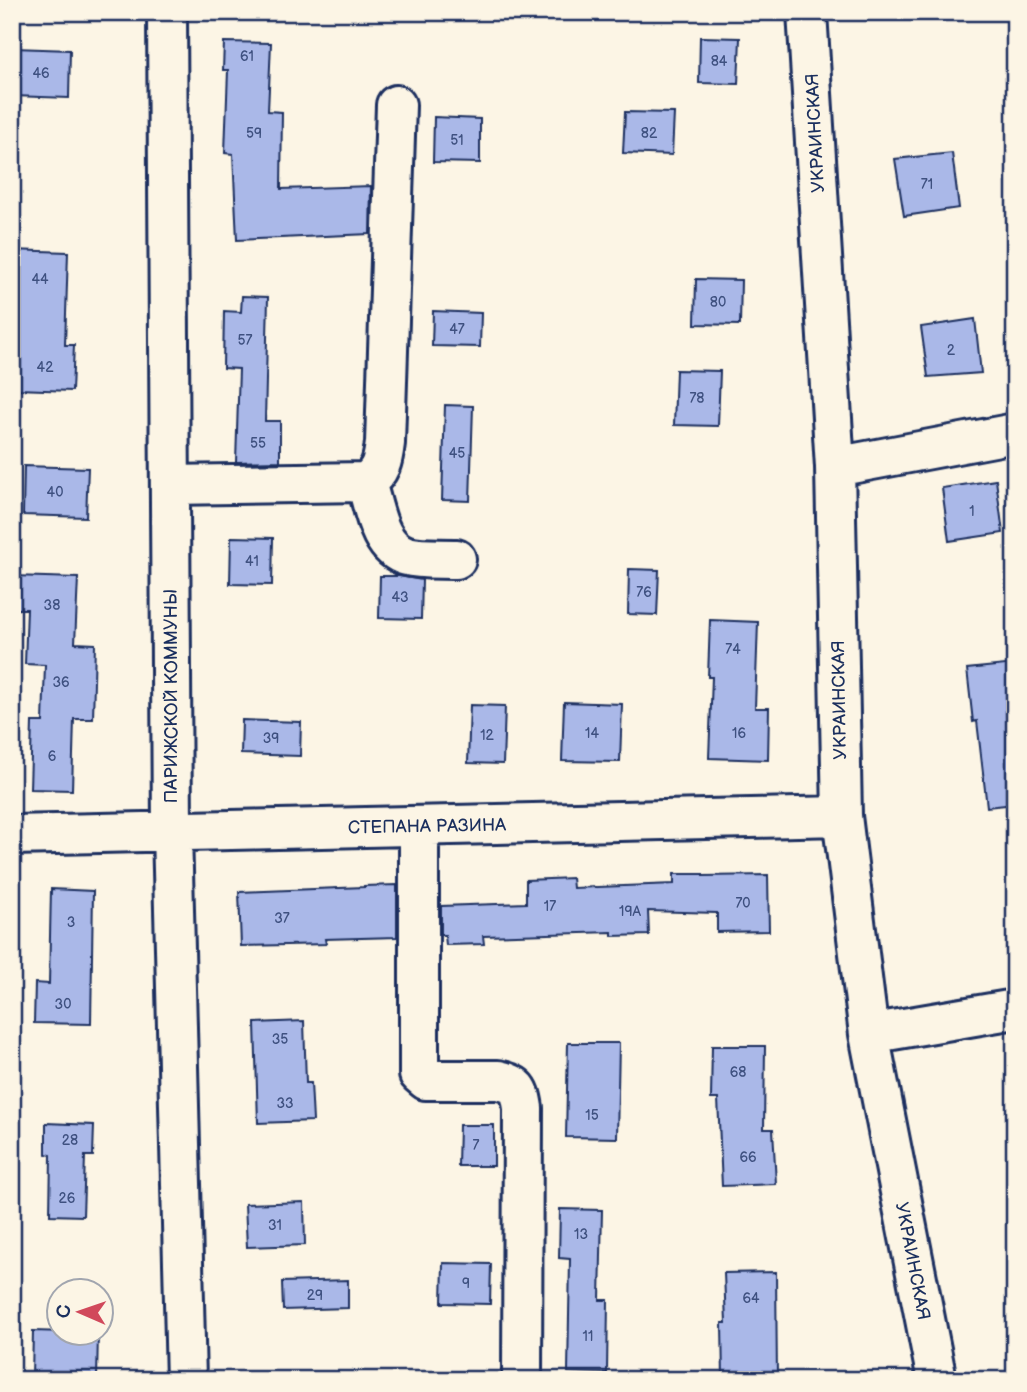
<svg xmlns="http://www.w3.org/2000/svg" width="1027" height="1392" font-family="'Balsamiq Sans',sans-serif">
  <rect width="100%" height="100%" fill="#fcf5e5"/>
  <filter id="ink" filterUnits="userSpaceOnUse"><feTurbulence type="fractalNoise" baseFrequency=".0143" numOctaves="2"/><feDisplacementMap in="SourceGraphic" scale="14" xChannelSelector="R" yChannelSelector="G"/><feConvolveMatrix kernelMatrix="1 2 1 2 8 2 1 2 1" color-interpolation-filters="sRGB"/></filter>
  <g filter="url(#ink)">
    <path fill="#aab8e8" stroke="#1b2f5e" stroke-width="2" d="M 700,37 L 740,38 L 738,84 L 699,83 Z
      M 224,42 L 271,43 L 268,111 L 282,112 L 281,189 L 371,186 L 370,234 L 237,240 L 233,154 L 225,153 L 228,70 L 223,70 Z
      M 14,48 L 70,50 L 69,98 L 13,96 Z
      M 625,112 L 674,113 L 672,155 L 623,153 Z
      M 434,117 L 480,119 L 480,163 L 433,162 Z
      M 952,153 L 959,208 L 904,216 L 895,159 Z
      M 12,250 L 68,252 L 65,345 L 74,345 L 72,391 L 17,389 L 20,298 L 12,298 Z
      M 696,279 L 741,280 L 740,325 L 695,324 Z
      M 242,296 L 268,297 L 265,421 L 280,421 L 280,461 L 236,462 L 239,369 L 223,368 L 224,311 L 241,312 Z
      M 433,311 L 481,313 L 480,347 L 432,346 Z
      M 975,319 L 981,373 L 928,377 L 921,327 Z
      M 676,370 L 720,371 L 718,426 L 674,425 Z
      M 445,405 L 473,406 L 470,501 L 442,500 Z
      M 24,466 L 88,468 L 86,517 L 23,515 Z
      M 996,480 L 1003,533 L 949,541 L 942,488 Z
      M 231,537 L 273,538 L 272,585 L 230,584 Z
      M 629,569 L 659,570 L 657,615 L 628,614 Z
      M 12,576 L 78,578 L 75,643 L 95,644 L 93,719 L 74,719 L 72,790 L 30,789 L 32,722 L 43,722 L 45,665 L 25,664 L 27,609 L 12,609 Z
      M 380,576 L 399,576 L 422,580 L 421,619 L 379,618 Z
      M 710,620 L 758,622 L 755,708 L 769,708 L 768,760 L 709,758 L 712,677 L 708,677 Z
      M 1015,664 L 1015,804 L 987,807 L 977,721 L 973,722 L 967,669 Z
      M 564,702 L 622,704 L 620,762 L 562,761 Z
      M 470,705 L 505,706 L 503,764 L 468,763 Z
      M 242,720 L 301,722 L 300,756 L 241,754 Z
      M 674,874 L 703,874 L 703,876 L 768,875 L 769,931 L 717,932 L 717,913 L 648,911 L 649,935 L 612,936 L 612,932 L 483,936 L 484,944 L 446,945 L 445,935 L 441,935 L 441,906 L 526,903 L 526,880 L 572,878 L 573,888 L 674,884 Z
      M 397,885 L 397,937 L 325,939 L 326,944 L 241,946 L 239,892 L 364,887 L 364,886 Z
      M 51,889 L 93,891 L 91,1024 L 34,1023 L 35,983 L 49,984 Z
      M 304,1021 L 306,1083 L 311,1083 L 313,1121 L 258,1123 L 255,1023 Z
      M 568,1043 L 619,1043 L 617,1138 L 566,1137 Z
      M 712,1046 L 765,1046 L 764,1129 L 773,1129 L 776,1184 L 722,1186 L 718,1099 L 711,1099 Z
      M 46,1123 L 94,1125 L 93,1156 L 85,1156 L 83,1216 L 50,1215 L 51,1155 L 46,1154 Z
      M 459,1125 L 494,1125 L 494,1166 L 458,1166 Z
      M 304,1202 L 305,1245 L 247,1247 L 245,1204 Z
      M 560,1209 L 602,1210 L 600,1300 L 608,1300 L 607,1373 L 568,1372 L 570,1259 L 559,1258 Z
      M 443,1263 L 491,1264 L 490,1304 L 442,1303 Z
      M 776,1272 L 777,1380 L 723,1380 L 722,1323 L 726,1323 L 724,1273 Z
      M 348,1280 L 348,1308 L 283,1310 L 282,1282 Z
      M 33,1331 L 98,1333 L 97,1378 L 32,1376 Z"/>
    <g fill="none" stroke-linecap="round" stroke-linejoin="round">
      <defs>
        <path id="minor" d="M 167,12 L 172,831 L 186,1380
          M 807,12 L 835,467 L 842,816 L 869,1034 L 937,1380
          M 835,467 L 1015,433
          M 366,482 C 374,507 378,548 407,556 C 422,560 441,558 456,559
          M 170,485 L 366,482 C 381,472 383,460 385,443 L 396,105
          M 419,826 L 419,1074 L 426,1080 L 498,1080 C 518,1084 520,1089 523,1108 L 522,1380
          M 12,835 L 842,816
          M 869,1034 L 1015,1009"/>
      </defs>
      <use href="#minor" stroke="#1b2f5e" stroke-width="44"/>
      <use href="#minor" stroke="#fcf5e5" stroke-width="38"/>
    </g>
  </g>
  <g text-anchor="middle" stroke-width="5" stroke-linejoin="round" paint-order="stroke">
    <g font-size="14" fill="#3f5180">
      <text x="247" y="61">61</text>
      <text x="719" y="66">84</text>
      <text x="41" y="78">46</text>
      <text x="254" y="138">59</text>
      <text x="649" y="138">82</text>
      <text x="457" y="145">51</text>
      <text x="927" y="189">71</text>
      <text x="40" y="284">44</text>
      <text x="718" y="307">80</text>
      <text x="457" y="334">47</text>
      <text x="245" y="345">57</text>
      <text x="951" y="355">2</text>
      <text x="45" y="372">42</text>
      <text x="697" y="403">78</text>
      <text x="258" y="448">55</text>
      <text x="457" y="458">45</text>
      <text x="55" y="497">40</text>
      <text x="972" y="516">1</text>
      <text x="252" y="566">41</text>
      <text x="644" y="597">76</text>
      <text x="400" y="602">43</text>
      <text x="52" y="610">38</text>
      <text x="733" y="654">74</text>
      <text x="61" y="687">36</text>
      <text x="592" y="738">14</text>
      <text x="739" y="738">16</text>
      <text x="487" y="740">12</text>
      <text x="271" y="743">39</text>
      <text x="52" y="761">6</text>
      <text x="743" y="908">70</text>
      <text x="550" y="911">17</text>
      <text x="630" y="916">19А</text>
      <text x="282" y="923">37</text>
      <text x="71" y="927">3</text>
      <text x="63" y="1009">30</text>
      <text x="280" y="1044">35</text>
      <text x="738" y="1077">68</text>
      <text x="285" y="1108">33</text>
      <text x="592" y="1120">15</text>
      <text x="70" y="1145">28</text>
      <text x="476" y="1150">7</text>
      <text x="748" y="1162">66</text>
      <text x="67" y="1203">26</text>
      <text x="275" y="1230">31</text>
      <text x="581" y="1239">13</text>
      <text x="466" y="1288">9</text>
      <text x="315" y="1300">29</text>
      <text x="751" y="1303">64</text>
      <text x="588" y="1341">11</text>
    </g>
    <g font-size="18" fill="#1b2f5e" stroke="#fcf5e5">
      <text transform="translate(815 133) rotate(-93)" y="6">УКРАИНСКАЯ</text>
      <text transform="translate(171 696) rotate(-90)" y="6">ПАРИЖСКОЙ КОММУНЫ</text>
      <text transform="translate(839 700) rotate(-91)" y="6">УКРАИНСКАЯ</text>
      <text transform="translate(427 826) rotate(-1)" y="6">СТЕПАНА РАЗИНА</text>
      <text transform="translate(913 1261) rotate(79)" y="6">УКРАИНСКАЯ</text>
    </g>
  </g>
  <rect width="1027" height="1392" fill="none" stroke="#fcf5e5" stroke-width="42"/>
  <rect x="21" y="21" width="985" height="1350" fill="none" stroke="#1b2f5e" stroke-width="2.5" filter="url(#ink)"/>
  <g transform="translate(80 1312) rotate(272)"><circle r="33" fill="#fcf5e5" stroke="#a2a6af" stroke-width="2"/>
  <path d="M0-5L12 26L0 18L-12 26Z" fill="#d1495b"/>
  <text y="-10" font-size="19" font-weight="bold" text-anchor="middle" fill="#1b2f5e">С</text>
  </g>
</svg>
